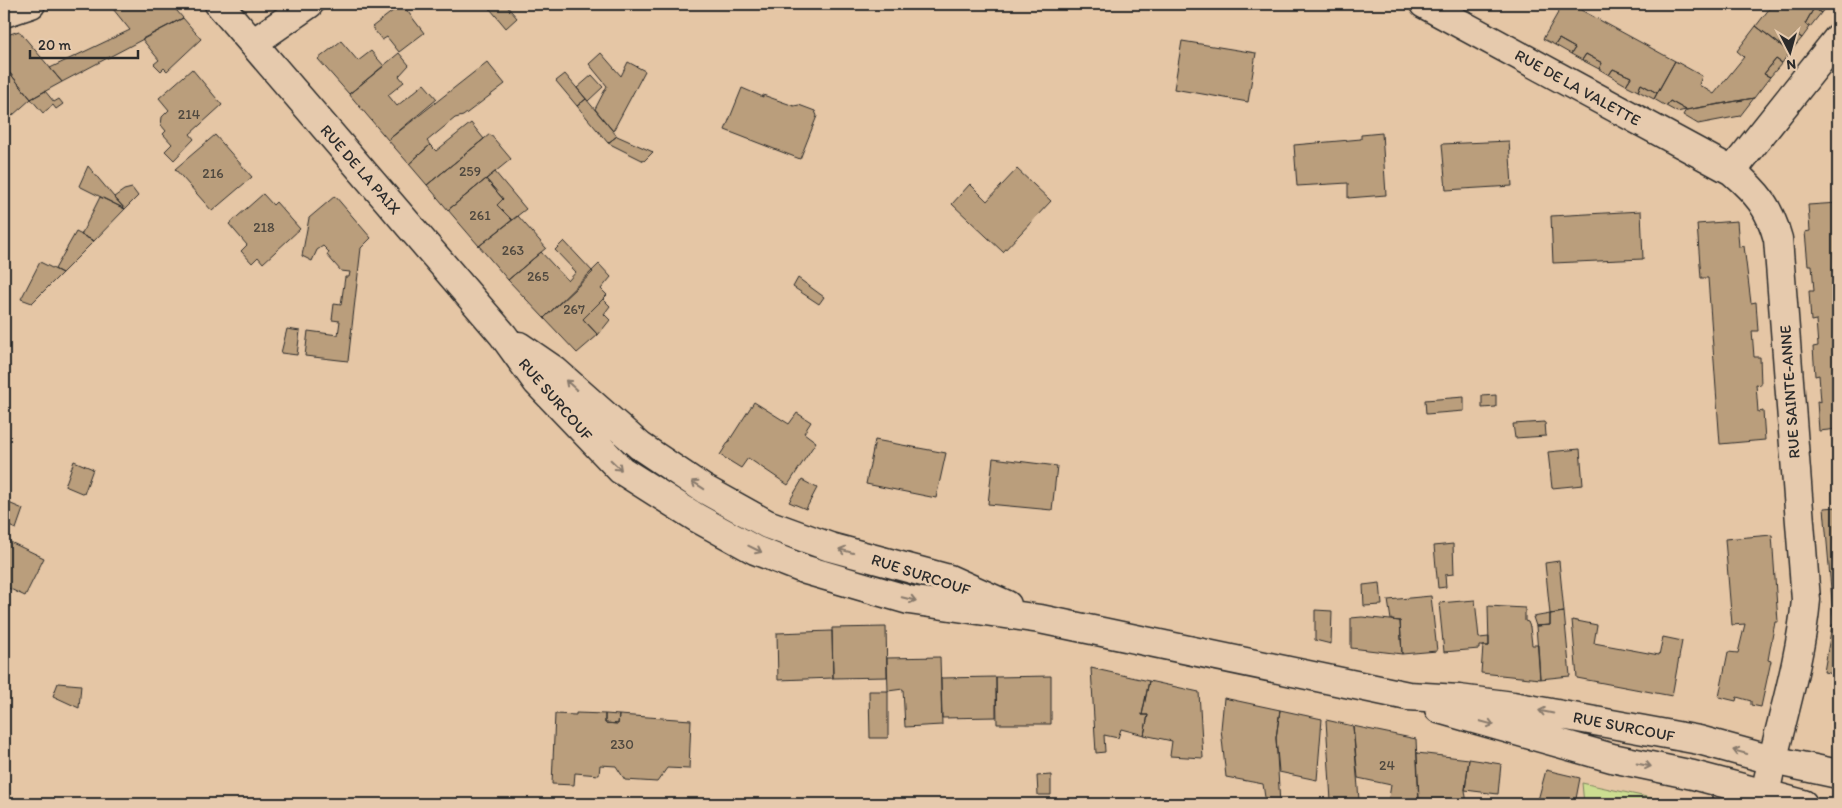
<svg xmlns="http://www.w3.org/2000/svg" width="1842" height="808" font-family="Itim,sans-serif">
  <rect width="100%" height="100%" fill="#e5c6a5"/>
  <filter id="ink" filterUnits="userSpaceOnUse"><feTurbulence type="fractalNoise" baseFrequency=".02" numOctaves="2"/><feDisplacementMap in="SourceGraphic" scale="10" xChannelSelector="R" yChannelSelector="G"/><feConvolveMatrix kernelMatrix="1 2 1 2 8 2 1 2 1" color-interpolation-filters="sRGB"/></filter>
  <g filter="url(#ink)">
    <path fill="#ccdd91" stroke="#7c845e" d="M 1582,783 L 1679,804 L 1584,804 Z"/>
    <path fill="#ba9e7c" stroke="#2b2b2b" d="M 109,4 L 171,4 L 183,18 L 62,82 L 50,68 L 130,30 Z
      M 402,4 L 424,33 L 399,52 L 387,37 L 382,40 L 372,27 Z
      M 486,4 L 505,4 L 517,18 L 506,28 Z
      M 1563,4 L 1570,4 L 1675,61 L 1657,93 L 1641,84 L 1638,91 L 1626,85 L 1631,77 L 1613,69 L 1609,75 L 1599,69 L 1602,63 L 1586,54 L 1582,60 L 1571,54 L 1575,48 L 1559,39 L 1555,45 L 1543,39 Z
      M 1773,4 L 1828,4 L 1821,13 L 1814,8 L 1805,24 L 1810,27 L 1802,38 L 1796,34 L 1784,48 L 1756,26 Z
      M 1814,8 L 1821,13 L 1810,27 L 1805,24 Z
      M 183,18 L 201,39 L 167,71 L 164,68 L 161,71 L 154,64 L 159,60 L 142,39 Z
      M 1756,26 L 1790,52 L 1782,63 L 1776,59 L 1764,74 L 1770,77 L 1754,98 L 1686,110 L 1670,101 L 1666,106 L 1654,99 L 1675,61 L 1702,76 L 1699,85 L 1714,94 L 1744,57 L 1737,51 Z
      M 19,31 L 62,82 L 31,99 L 4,66 L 4,36 Z
      M 1796,34 L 1802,38 L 1790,52 L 1784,48 Z
      M 1559,39 L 1575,48 L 1571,54 L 1555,45 Z
      M 341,41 L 358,61 L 371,51 L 384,66 L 349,94 L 318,59 Z
      M 1182,41 L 1256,53 L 1248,102 L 1174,89 Z
      M 399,53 L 409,65 L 399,76 L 404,82 L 388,95 L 397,106 L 424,84 L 437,99 L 388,140 L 349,94 Z
      M 601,53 L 621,76 L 628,62 L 645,71 L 613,131 L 595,109 L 607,86 L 589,64 Z
      M 1586,54 L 1602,63 L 1599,69 L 1582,60 Z
      M 1776,59 L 1782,63 L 1770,77 L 1764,74 Z
      M 487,62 L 505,84 L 463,116 L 455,118 L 427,141 L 430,145 L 409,164 L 388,140 Z
      M 4,66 L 31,99 L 4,123 Z
      M 192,69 L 222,105 L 190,134 L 194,139 L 174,160 L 165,151 L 172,144 L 163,134 L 166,131 L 161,125 L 162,117 L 169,110 L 159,98 Z
      M 1613,69 L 1631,77 L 1626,85 L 1609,75 Z
      M 565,74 L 586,99 L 577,106 L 556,81 Z
      M 592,75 L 603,87 L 588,101 L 577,88 Z
      M 1641,84 L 1657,93 L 1654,99 L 1638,91 Z
      M 742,88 L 763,97 L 763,95 L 794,106 L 799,105 L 815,111 L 817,116 L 800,159 L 725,130 Z
      M 45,91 L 54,102 L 59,99 L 63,104 L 56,109 L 53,105 L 43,113 L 31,99 Z
      M 1754,98 L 1740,116 L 1698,124 L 1683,115 L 1686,110 Z
      M 586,99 L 617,136 L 608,143 L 577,106 Z
      M 1670,101 L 1686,110 L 1677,112 L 1666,106 Z
      M 471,123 L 484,139 L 427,185 L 409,164 L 430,145 L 436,151 Z
      M 1382,133 L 1386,195 L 1348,198 L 1348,183 L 1297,186 L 1294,145 L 1361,139 L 1361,135 Z
      M 490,134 L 511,159 L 448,210 L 427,185 Z
      M 215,135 L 252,177 L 212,211 L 175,169 Z
      M 617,136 L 653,152 L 644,161 L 608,143 Z
      M 1509,141 L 1512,186 L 1446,190 L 1442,144 Z
      M 88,166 L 114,197 L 125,209 L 79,186 Z
      M 1017,169 L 1051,201 L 1003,252 L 952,204 L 970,184 L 987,201 Z
      M 495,172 L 526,209 L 512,220 L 497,205 L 503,199 L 486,179 Z
      M 486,179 L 503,199 L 497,205 L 512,220 L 479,246 L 448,210 Z
      M 132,188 L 138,196 L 125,209 L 114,197 L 124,190 Z
      M 263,194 L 273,205 L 276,202 L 300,229 L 263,263 L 258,257 L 252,263 L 241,251 L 247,245 L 229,224 Z
      M 335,196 L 371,238 L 361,248 L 348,361 L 305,356 L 308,331 L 338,335 L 340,321 L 332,320 L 334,304 L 341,305 L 345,277 L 349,277 L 350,272 L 341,271 L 327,255 L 329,252 L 323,246 L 317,250 L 312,261 L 302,256 L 309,218 Z
      M 100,197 L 125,209 L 94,241 L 81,235 Z
      M 1838,203 L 1838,429 L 1819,431 L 1817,401 L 1821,402 L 1819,375 L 1815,376 L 1813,347 L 1818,346 L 1816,320 L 1811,321 L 1809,291 L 1814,291 L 1812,265 L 1808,265 L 1805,232 L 1810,231 L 1808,205 Z
      M 1641,211 L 1643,259 L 1553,263 L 1551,216 Z
      M 518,216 L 546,248 L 508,280 L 479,246 Z
      M 1737,221 L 1739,247 L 1744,246 L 1751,303 L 1756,302 L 1758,331 L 1752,331 L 1754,357 L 1760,357 L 1761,385 L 1756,384 L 1758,412 L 1763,411 L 1765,440 L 1720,444 L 1708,278 L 1701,278 L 1697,224 Z
      M 76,232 L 94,241 L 62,273 L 55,269 Z
      M 564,241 L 593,272 L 544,318 L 508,280 L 541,252 L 568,281 L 576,272 L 555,250 Z
      M 40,262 L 62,273 L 32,303 L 21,299 Z
      M 599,264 L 611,277 L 601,289 L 607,295 L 583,319 L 598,335 L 577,353 L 544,318 Z
      M 798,278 L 824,297 L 819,304 L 793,287 Z
      M 603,299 L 610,306 L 604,314 L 610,320 L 598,335 L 583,319 Z
      M 287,329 L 300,331 L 297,355 L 281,353 Z
      M 1496,395 L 1496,407 L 1482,408 L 1482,396 Z
      M 1464,397 L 1464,411 L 1426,414 L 1425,400 Z
      M 754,402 L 789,424 L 797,413 L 811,422 L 804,433 L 816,442 L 788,485 L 748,458 L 741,468 L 720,455 Z
      M 1545,422 L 1546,436 L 1515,438 L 1513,424 Z
      M 875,440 L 946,453 L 936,498 L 866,484 Z
      M 1580,449 L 1583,485 L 1552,488 L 1548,452 Z
      M 993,458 L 1057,466 L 1052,510 L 988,504 Z
      M 74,461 L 93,469 L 84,494 L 65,486 Z
      M 802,480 L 817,488 L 806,509 L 789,502 Z
      M 4,501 L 23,509 L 16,529 L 4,524 Z
      M 1838,507 L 1838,675 L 1824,672 L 1832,625 L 1834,624 L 1824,508 Z
      M 1772,535 L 1778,622 L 1775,622 L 1768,660 L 1771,661 L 1761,707 L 1751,705 L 1751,701 L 1737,697 L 1736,701 L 1719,697 L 1728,652 L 1738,653 L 1745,624 L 1732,625 L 1725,539 Z
      M 4,539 L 44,558 L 25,596 L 4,586 Z
      M 1453,544 L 1454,574 L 1445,575 L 1446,587 L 1438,588 L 1434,546 Z
      M 1559,561 L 1564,612 L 1550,614 L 1545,563 Z
      M 1380,583 L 1382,605 L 1364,606 L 1363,585 Z
      M 1431,596 L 1437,651 L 1402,654 L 1400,621 L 1391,620 L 1388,600 Z
      M 1475,600 L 1479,638 L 1489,637 L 1489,646 L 1479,646 L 1479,649 L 1444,652 L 1439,603 Z
      M 1488,606 L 1525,608 L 1525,621 L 1528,622 L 1530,627 L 1532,645 L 1538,645 L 1540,679 L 1481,673 L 1483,646 L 1489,646 Z
      M 1315,610 L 1332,611 L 1331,644 L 1315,640 Z
      M 1564,612 L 1570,676 L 1540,679 L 1536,626 L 1550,625 L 1550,614 Z
      M 1550,614 L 1550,625 L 1536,626 L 1533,617 Z
      M 1362,617 L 1400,621 L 1402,654 L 1351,648 L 1351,618 Z
      M 1572,620 L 1597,625 L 1594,643 L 1659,655 L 1663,637 L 1682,641 L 1672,696 L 1577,678 Z
      M 886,627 L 887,677 L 833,678 L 832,628 Z
      M 832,631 L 833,678 L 778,680 L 777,633 Z
      M 940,657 L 942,725 L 905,727 L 903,689 L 888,691 L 887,658 Z
      M 1091,668 L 1149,681 L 1142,715 L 1148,715 L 1144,735 L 1121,729 L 1118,738 L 1104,735 L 1105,752 L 1096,753 Z
      M 1051,676 L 1051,724 L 997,724 L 996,677 Z
      M 996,677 L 996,717 L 942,718 L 941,678 Z
      M 1149,681 L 1199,692 L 1203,758 L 1170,756 L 1172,741 L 1144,735 L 1148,715 L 1142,715 Z
      M 58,683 L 81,685 L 79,708 L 53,696 Z
      M 869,691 L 888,691 L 888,738 L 870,738 Z
      M 1224,698 L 1280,710 L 1276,738 L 1280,804 L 1266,804 L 1263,784 L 1226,777 L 1221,729 Z
      M 1280,710 L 1322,719 L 1317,780 L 1279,772 L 1276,738 Z
      M 576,713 L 605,714 L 605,723 L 618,724 L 619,715 L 691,720 L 689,769 L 667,768 L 657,782 L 625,780 L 616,766 L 600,765 L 599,775 L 575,773 L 574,785 L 552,784 L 555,714 L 576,715 Z
      M 605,714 L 619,715 L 618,724 L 605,723 Z
      M 1326,720 L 1353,726 L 1359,800 L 1331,801 Z
      M 1353,726 L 1416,739 L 1419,804 L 1388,804 L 1391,785 L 1358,778 Z
      M 1417,753 L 1469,759 L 1465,790 L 1467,804 L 1419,799 Z
      M 1469,759 L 1501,764 L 1498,794 L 1465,790 Z
      M 1546,770 L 1580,778 L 1575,804 L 1537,804 Z
      M 1051,775 L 1051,795 L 1038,795 L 1037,776 Z"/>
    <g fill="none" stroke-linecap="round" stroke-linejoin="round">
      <defs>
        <path id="minor" d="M 1424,4 L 1732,171
          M 4,13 L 31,4
          M 1765,794 C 1778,729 1800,666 1806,600 L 1778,239 C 1769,206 1757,193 1732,171 L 1838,38"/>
        <path id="tertiary" d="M 253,43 L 309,4"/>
        <path id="secondary" d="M 219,4 L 503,335 L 537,382 L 621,470 L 697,518 L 755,550 L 806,570 L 909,600 L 1040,619 L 1408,696 L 1459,699 L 1513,706 L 1699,740 L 1772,760 L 1838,774
          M 519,346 L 554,370 L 640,446 L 704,489 L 767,524 L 830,547 L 949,579 L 1007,605
          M 1439,709 L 1612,758 L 1693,775 L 1803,804"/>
      </defs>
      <use href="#minor" stroke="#2b2b2b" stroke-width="31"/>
      <use href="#tertiary" stroke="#2b2b2b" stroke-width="31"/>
      <use href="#secondary" stroke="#2b2b2b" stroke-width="31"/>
      <use href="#minor" stroke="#e6caad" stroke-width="28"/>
      <use href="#tertiary" stroke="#e6caad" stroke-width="28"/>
      <use href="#secondary" stroke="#e6caad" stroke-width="28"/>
    </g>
    <defs><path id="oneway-shaft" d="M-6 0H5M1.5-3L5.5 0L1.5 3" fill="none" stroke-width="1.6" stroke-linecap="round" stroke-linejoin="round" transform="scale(1.25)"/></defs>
    <g stroke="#887a6c">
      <use href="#oneway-shaft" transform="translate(571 385) rotate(-138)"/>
      <use href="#oneway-shaft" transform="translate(616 465) rotate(44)"/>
      <use href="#oneway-shaft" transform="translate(698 485) rotate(-147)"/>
      <use href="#oneway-shaft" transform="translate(755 549) rotate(26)"/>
      <use href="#oneway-shaft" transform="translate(846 551) rotate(-165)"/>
      <use href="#oneway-shaft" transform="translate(909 599) rotate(13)"/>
      <use href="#oneway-shaft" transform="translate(1546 712) rotate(-169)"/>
      <use href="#oneway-shaft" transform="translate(1487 723) rotate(15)"/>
      <use href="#oneway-shaft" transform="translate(1740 752) rotate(-165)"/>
      <use href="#oneway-shaft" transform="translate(1644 765) rotate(12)"/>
    </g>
  </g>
  <g text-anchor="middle" stroke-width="5" stroke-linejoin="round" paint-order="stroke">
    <g font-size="14" fill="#4f483f">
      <text x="189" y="119">214</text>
      <text x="470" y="176">259</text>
      <text x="213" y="178">216</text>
      <text x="480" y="220">261</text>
      <text x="264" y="232">218</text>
      <text x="513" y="255">263</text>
      <text x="538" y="281">265</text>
      <text x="574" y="314">267</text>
      <text x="622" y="749">230</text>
      <text x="1387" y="770">24</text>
    </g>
    <g font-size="16" fill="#2b2b2b" stroke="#e6caad">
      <text transform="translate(1578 87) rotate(29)" y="6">RUE DE LA VALETTE</text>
      <text transform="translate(361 169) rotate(49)" y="6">RUE DE LA PAIX</text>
      <text transform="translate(1789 392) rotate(-94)" y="6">RUE SAINTE-ANNE</text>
      <text transform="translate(556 399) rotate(49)" y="6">RUE SURCOUF</text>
      <text transform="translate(921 574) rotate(18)" y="6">RUE SURCOUF</text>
      <text transform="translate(1624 726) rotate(11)" y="6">RUE SURCOUF</text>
    </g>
  </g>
  <rect width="1842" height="808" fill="none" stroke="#e6caad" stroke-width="20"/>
  <rect x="10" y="10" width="1822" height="788" fill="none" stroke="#2b2b2b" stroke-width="2" filter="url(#ink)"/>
  <g transform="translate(1790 52) rotate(174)" stroke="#e6caad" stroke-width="4" paint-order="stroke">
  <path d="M0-4L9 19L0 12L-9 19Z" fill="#2b2b2b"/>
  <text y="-8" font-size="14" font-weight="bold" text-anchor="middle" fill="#2b2b2b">N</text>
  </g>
  <path d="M30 50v8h108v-8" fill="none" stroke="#2b2b2b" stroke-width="2.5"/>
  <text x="38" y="50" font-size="15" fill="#2b2b2b" stroke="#e6caad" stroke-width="4" paint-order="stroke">20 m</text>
</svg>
